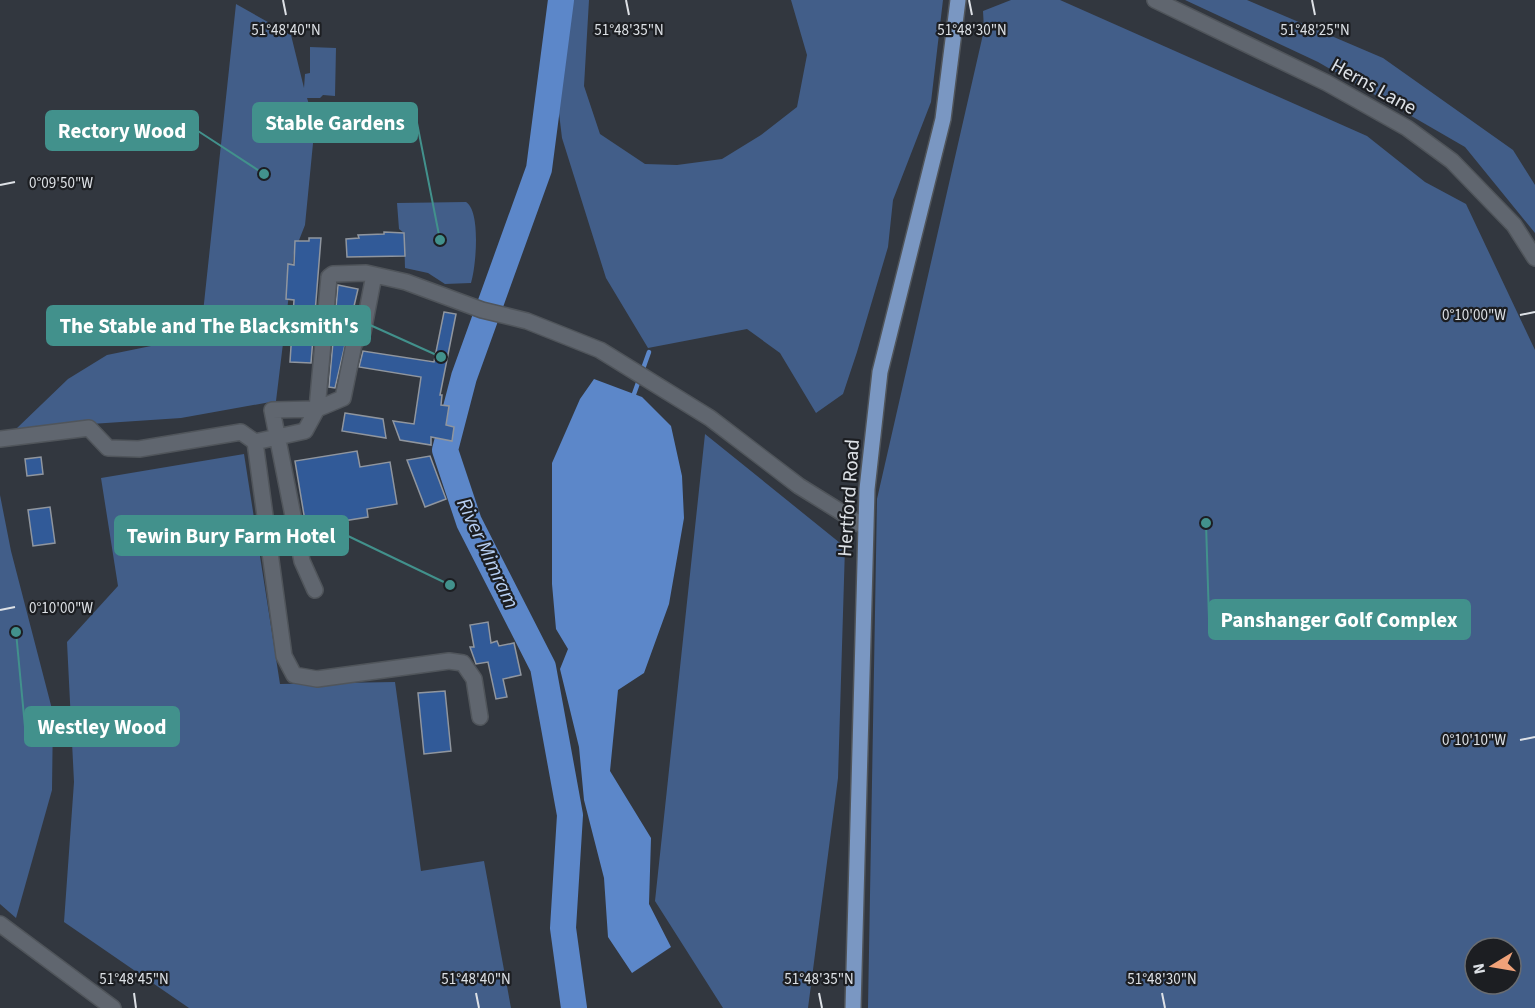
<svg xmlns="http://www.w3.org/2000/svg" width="1535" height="1008" font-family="'Source Sans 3',sans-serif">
  <rect width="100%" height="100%" fill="#32373f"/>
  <path fill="#425e89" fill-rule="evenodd" d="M 552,0 L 589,0 L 584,86 L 600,134 L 645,164 L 677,165 L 722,159 L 761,135 L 797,107 L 807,55 L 791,0 L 943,0 L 931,102 L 893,200 L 888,247 L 857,352 L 843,394 L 816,413 L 780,353 L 747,329 L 648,348 L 606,278 L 562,138 L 548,22 Z
    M 1011,0 L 1060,0 L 1367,136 L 1425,182 L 1466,204 L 1535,350 L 1535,1008 L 868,1008 L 877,499 L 984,30 L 983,11 ZM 1475,948 L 1511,948 L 1511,984 L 1475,984 Z
    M 1185,0 L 1247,0 L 1383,58 L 1513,150 L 1535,185 L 1535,233 L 1465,147 L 1318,62 Z
    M 236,4 L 291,35 L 304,88 L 305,74 L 310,73 L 310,47 L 336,48 L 335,96 L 323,95 L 320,98 L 307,98 L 315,123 L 305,225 L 294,253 L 276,401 L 181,418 L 16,429 L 68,379 L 107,355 L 190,338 L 202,322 Z
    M 466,202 C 481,211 476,267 471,283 L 445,284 L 428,273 L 405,268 L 404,233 L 399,229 L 397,203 Z
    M 705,434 L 845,547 L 838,778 L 808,1008 L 723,1008 L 655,901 Z
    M 244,454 L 280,684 L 395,682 L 421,871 L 484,861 L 511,1008 L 189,1008 L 64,922 L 74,782 L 67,642 L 118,586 L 101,478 Z
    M 0,495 L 11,551 L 53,713 L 52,790 L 16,918 L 0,904 Z"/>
  <path fill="#5c87c9" d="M 594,379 L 642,397 L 671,426 L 682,476 L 684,518 L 669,604 L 644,673 L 618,690 L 610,771 L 651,838 L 649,904 L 671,947 L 632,973 L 608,937 L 604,878 L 584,800 L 579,747 L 560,669 L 568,649 L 556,629 L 552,584 L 552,463 L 580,399 Z"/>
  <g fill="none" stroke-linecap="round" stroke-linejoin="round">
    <path stroke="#5c87c9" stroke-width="4.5" d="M 634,394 L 649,352"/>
    <path stroke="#5c87c9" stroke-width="26" d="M 561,0 L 539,169 L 464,377 L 445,450 L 469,522 L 543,667 L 570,815 L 563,928 L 574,1008"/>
  </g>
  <path fill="#315a98" stroke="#90969f" stroke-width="1.5" d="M 384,232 L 404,233 L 405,256 L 347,257 L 346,239 L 359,238 L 358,235 L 384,234 Z
    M 309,238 L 321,238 L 311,363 L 290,362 L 294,300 L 286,299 L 288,264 L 294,265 L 295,241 L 309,241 Z
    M 338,285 L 358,289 L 335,388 L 329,387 Z
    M 444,312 L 456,314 L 440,395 L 442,395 L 441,405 L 449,406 L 446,425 L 454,427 L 452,441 L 431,437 L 431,445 L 400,440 L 393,421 L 414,424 L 421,377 L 359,367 L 363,351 L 434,362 Z
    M 345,413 L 383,419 L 386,438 L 342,431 Z
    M 357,451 L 360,467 L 390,462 L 397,504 L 367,509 L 368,517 L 306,527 L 295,461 Z
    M 430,456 L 446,499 L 425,507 L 407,460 Z
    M 41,457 L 43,474 L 27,476 L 25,459 Z
    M 50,507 L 55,543 L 33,546 L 28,510 Z
    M 488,622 L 491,643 L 497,641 L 499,646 L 514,643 L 521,675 L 503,679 L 507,697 L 496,699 L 488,662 L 476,664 L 470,647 L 474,647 L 470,625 Z
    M 445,691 L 451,751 L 424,754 L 418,693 Z"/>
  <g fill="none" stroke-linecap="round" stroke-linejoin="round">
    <defs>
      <path id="minor" d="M 1155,0 L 1327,83 L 1407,128 L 1452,161 L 1514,225 L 1535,258
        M 0,439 L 89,428 L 108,448 L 139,449 L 241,432 L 255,442 L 305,431 L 317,409 L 329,277 L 333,274 L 366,273 L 406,282 L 482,310 L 527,321 L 600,350 L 710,418 L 799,486 L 865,527
        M 255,442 L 284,656 L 294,675 L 317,679 L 449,661 L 463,663 L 474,679 L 480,717
        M 315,590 L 302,561 L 272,410 L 317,409 L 343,398 L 354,344 L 363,332 L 374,275
        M 0,924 L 113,1008"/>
      <path id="major" d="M 853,1008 L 867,489 L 880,372 L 943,119 L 958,0"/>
    </defs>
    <use href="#minor" stroke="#50555b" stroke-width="18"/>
    <use href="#major" stroke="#50555b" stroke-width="18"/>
    <use href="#minor" stroke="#60666f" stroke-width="15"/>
    <use href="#major" stroke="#7a97c2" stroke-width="15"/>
  </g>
  <path fill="none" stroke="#dde1e6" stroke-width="2" d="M 283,0 L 286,15M 626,0 L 629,15M 969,0 L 972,15M 1312,0 L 1315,15M 0,185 L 15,182M 1520,315 L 1535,312M 0,610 L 15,607M 1520,740 L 1535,737M 134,993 L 136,1008M 476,993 L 479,1008M 819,993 L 822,1008M 1162,993 L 1165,1008"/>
  <g text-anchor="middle" stroke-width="4.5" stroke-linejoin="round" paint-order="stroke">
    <g font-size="20" fill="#dde1e6" stroke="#1c1e22">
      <text transform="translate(1374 86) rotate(29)" y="7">Herns Lane</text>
      <text transform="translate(848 498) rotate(-86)" y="7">Hertford Road</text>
    </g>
    <g font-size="21" font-style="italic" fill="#b7cff3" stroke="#1c1e22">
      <text transform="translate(488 553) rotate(65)" y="7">River Mimram</text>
    </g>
  </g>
  <g font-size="15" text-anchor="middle" fill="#dde1e6" stroke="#1c1e22" stroke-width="4.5" stroke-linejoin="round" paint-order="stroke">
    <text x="286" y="35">51°48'40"N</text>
    <text x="629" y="35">51°48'35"N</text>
    <text x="1315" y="35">51°48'25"N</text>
    <text x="972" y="35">51°48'30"N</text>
    <text x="61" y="188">0°09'50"W</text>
    <text x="1474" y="320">0°10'00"W</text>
    <text x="61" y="613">0°10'00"W</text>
    <text x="1474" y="745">0°10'10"W</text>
    <text x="134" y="984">51°48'45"N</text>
    <text x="476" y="984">51°48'40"N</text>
    <text x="819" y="984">51°48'35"N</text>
    <text x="1162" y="984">51°48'30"N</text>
  </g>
  <path fill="none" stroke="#42918c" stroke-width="2" d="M440 240L417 123M264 174L198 131M441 357L370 325M450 585L348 536M1206 523L1209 619M16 632L25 727"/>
  <g fill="#42918c" stroke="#1c1e22" stroke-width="2">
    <circle cx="440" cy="240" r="6"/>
    <circle cx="264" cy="174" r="6"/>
    <circle cx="441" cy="357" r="6"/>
    <circle cx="450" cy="585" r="6"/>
    <circle cx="1206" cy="523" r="6"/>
    <circle cx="16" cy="632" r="6"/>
  </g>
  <g fill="#42918c" stroke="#42918c" stroke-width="2">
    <rect x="253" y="103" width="164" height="39" rx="6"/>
    <rect x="46" y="111" width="152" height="39" rx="6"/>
    <rect x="47" y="306" width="323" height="39" rx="6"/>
    <rect x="115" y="516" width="233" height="39" rx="6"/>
    <rect x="1209" y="600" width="261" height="39" rx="6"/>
    <rect x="25" y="707" width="154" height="39" rx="6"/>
  </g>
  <g font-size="21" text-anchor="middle" font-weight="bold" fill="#fff">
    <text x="335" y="130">Stable Gardens</text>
    <text x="122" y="138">Rectory Wood</text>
    <text x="209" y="333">The Stable and The Blacksmith's</text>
    <text x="231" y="543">Tewin Bury Farm Hotel</text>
    <text x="1339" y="627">Panshanger Golf Complex</text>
    <text x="102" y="734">Westley Wood</text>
  </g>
  <g transform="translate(1493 966) rotate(259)"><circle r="28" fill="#1c1e22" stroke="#696c70" stroke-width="1.5"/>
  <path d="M0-4.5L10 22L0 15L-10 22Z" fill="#f0a279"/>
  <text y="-9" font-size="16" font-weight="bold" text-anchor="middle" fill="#dde1e6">N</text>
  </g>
</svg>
